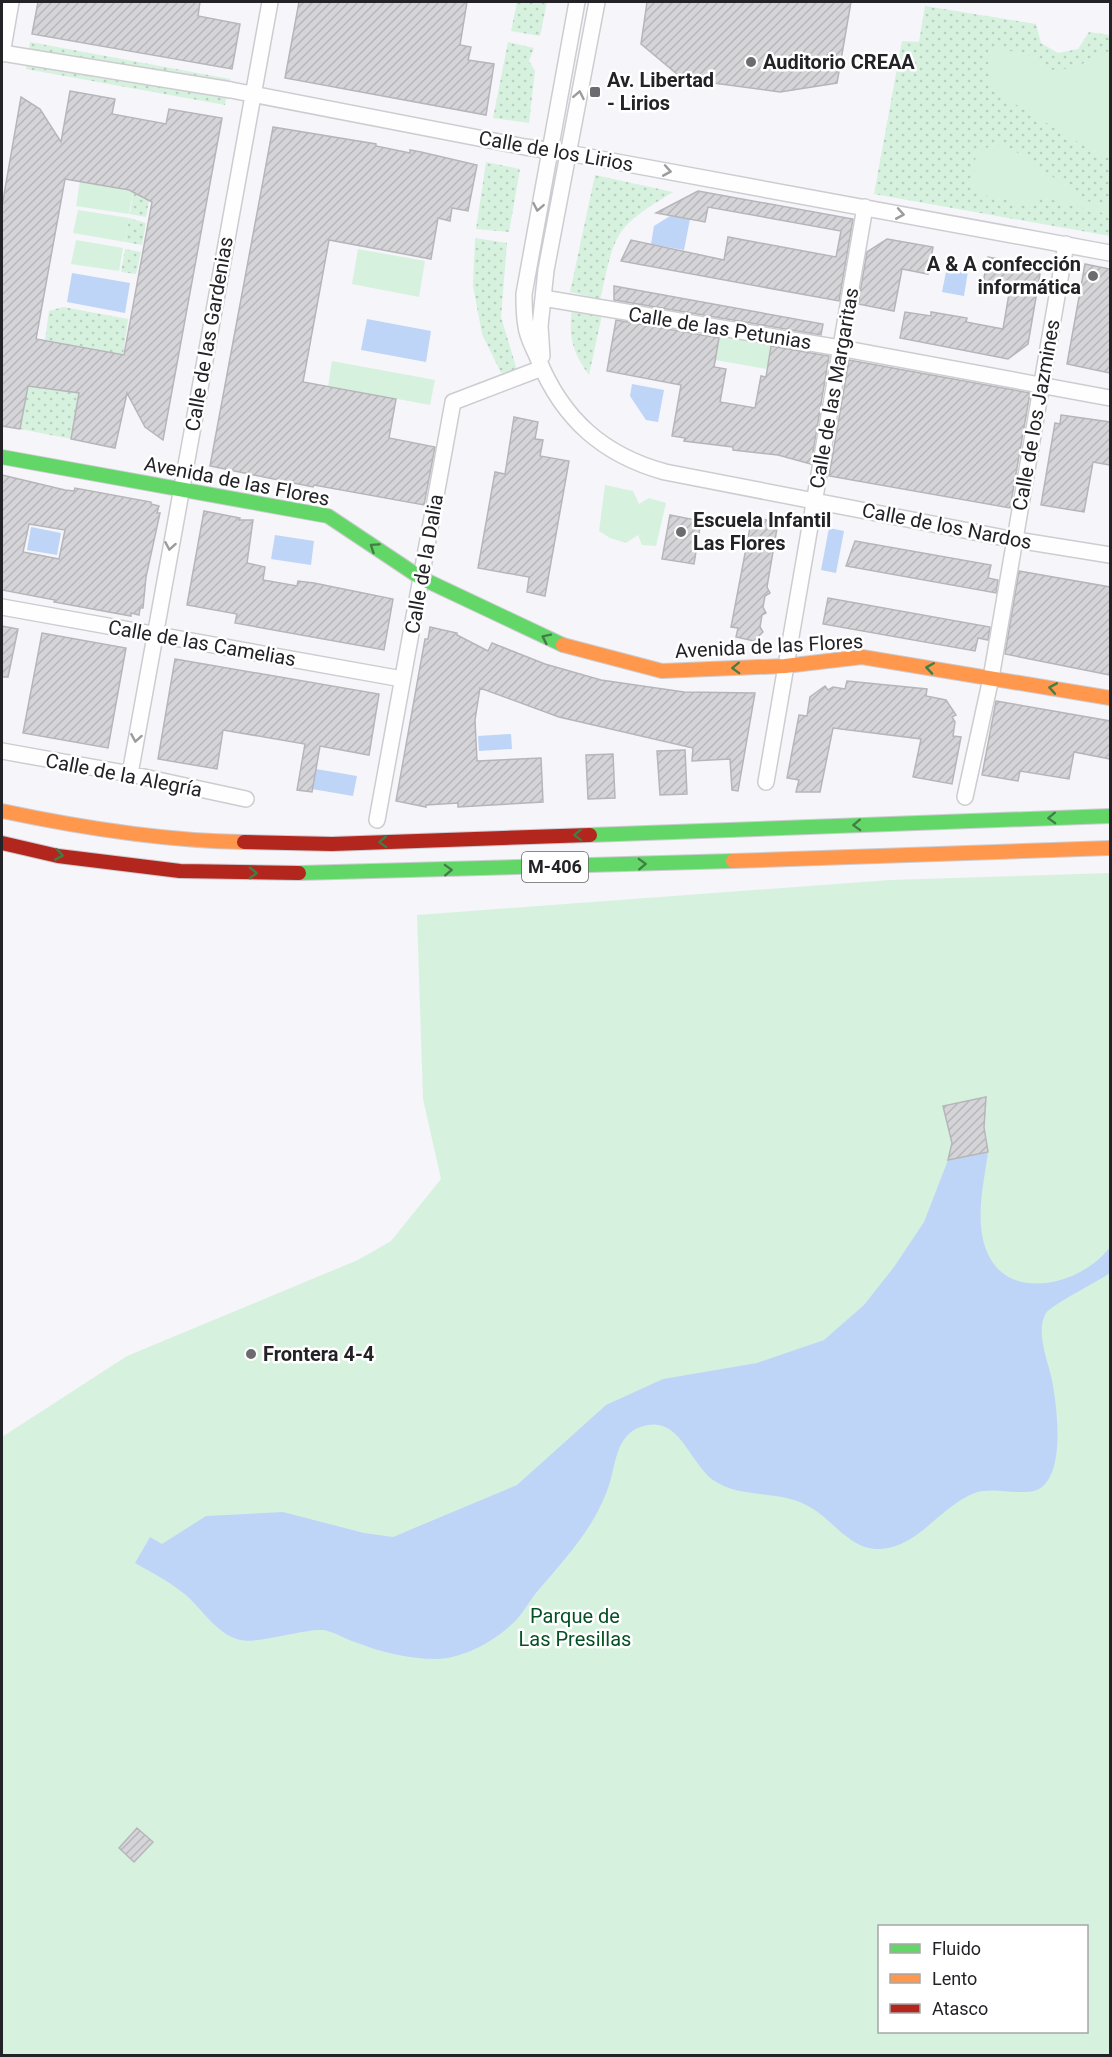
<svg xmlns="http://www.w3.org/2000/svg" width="1112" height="2057" font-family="Roboto,sans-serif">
  <defs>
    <pattern id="grass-dots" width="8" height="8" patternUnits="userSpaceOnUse" patternTransform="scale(1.5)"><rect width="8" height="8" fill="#d7f1df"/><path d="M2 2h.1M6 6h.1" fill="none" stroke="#b8cebf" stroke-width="1.8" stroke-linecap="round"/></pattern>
    <pattern id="building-hatch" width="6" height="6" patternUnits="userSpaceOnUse" patternTransform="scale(1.5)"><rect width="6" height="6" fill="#d5d5d9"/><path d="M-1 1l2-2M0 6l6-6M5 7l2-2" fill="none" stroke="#b7b7ba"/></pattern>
  </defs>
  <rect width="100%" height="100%" fill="#f5f5fa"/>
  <path fill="url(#grass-dots)" d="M 517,2 L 547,2 L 540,36 L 511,31 Z
    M 925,6 L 1036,24 L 1041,43 L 1058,53 L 1078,49 L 1089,32 L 1110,35 L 1110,236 L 874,194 L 902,41 L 919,42 Z
    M 30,42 L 230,79 L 225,105 L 26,69 Z
    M 508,42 L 534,48 L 529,61 L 535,71 L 529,123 L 493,118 Z
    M 486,162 L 520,169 L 509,232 L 476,229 Z
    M 595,175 L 673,192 C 657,202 636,214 624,228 C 609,246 606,278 600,299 L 570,292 Z
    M 153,179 L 146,217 L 130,214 L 133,192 Z
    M 129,218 L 146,223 L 142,245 L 125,242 Z
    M 475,238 L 507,243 L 501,317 L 517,370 L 501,373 L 482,334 L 473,286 Z
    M 125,249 L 141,252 L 136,274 L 121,272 Z
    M 63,307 L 128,319 L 123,355 L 45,340 L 49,311 Z
    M 572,309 L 602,315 L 589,375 C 573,353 568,337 572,309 Z
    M 28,386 L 79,393 L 71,439 L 20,429 Z"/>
  <path fill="#d7f1df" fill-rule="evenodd" d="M 988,48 L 1026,53 L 1048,70 L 1077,68 L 1100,51 L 1110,52 L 1110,155 L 1104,158 L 989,88 Z
    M 1006,145 L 1097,207 L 1110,204 L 1110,215 L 1045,198 L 1024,204 L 970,192 L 977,149 Z
    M 80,181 L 133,192 L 129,214 L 76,206 Z
    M 78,210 L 129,218 L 125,242 L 73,233 Z
    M 76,240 L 123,248 L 119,271 L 71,264 Z
    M 358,249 L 425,261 L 419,297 L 352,284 Z
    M 720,333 L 772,342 L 767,369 L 715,360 Z
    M 332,361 L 435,380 L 430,405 L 328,386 Z
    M 605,485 L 633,491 L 639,504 L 649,498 L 666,503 L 656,546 L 642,545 L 638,535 L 626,543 L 610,538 L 599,531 Z
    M 1110,873 L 1110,2055 L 2,2056 L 2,1437 L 127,1356 L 358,1260 L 391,1241 L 441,1179 L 423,1099 L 417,915 L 890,880 ZM 880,1926 L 1086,1926 L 1086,2032 L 880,2032 Z"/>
  <path fill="#bed5f8" d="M 670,216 L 690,219 L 684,250 L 651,244 L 654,226 Z
    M 947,267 L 968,271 L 964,296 L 942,292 Z
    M 72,273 L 130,283 L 125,313 L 67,302 Z
    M 367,319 L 431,331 L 426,362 L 361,350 Z
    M 632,384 L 664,390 L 658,422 L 646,420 L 630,396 Z
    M 31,527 L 61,533 L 57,555 L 27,550 Z
    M 829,528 L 844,531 L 836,573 L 821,570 Z
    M 275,535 L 314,541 L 311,565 L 271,559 Z
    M 511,734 L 512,749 L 479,751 L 478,736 Z
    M 316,769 L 357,776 L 353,796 L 312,789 Z
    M 988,1152 C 984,1184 974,1220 987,1252 C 1009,1305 1084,1283 1110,1247 L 1110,1273 C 1100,1280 1050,1306 1046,1313 C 1035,1331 1048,1361 1052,1380 C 1057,1407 1065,1468 1042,1487 C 1028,1499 995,1485 975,1493 C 940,1506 920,1546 881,1549 C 849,1551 832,1517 806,1505 C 777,1490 741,1499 713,1480 C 691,1464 680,1419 648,1425 C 613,1431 617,1467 607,1491 C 592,1531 563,1561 536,1593 C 528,1603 521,1617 511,1625 C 491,1643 463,1658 436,1659 C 409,1659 380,1652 355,1642 C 345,1639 333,1631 323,1630 C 302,1629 258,1644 240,1640 C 215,1634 200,1605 182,1592 C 168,1581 151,1572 135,1563 L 150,1537 L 162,1544 L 206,1516 L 283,1512 L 364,1533 L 393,1537 L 517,1485 L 606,1405 L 663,1379 L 757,1363 L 824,1340 L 864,1305 L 894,1267 L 924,1222 L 948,1160 Z"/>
  <path fill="url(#building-hatch)" stroke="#b6b6ba" stroke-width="1.5" fill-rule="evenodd" d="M 38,2 L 200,2 L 198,16 L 240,24 L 232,69 L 32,34 Z
    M 299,2 L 467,2 L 460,45 L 471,47 L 468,60 L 494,64 L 486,115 L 285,78 Z
    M 647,2 L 851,2 L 837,83 L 780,92 L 683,79 L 641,44 Z
    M 70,91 L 115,99 L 112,114 L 166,124 L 169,109 L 222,118 L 163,440 L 145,427 L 127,393 L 115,448 L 71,439 L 79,393 L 28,386 L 20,429 L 2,426 L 2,206 L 21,97 L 40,109 L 61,142 ZM 65,179 L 129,190 L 152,202 L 124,355 L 36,339 Z
    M 273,127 L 376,144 L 376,146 L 410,153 L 410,150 L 421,152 L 477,165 L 468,211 L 452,208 L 450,221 L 438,218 L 431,259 L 329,240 L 303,382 L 396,399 L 389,438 L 435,447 L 424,505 L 314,485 L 313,487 L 210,466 Z
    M 698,191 L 853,219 L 839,301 L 621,261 L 631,240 L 724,260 L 728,237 L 836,257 L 841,231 L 708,207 L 705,222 L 656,213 Z
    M 887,239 L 933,247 L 928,274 L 902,269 L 894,311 L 858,304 L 867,252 Z
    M 988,257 L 1034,266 L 1040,274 L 1028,344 L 1008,359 L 900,338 L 905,312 L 931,316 L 931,312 L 967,318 L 966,322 L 1003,329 L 1010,288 L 983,283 Z
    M 1085,264 L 1110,269 L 1110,373 L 1067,364 Z
    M 614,286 L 823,324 L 821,335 L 620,301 L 614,300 Z
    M 616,320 L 719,338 L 714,367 L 726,369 L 720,402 L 755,408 L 761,376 L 766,377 L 771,346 L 829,356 L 811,464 L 778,455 L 733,450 L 733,447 L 684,441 L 685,438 L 672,436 L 681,385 L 607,371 Z
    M 849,360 L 1030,393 L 1010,508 L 829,476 Z
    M 1061,415 L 1110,422 L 1110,465 L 1093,462 L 1084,512 L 1041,505 L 1055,423 L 1060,424 Z
    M 514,417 L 538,422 L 535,439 L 543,440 L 540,456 L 569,461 L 545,596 L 527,592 L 529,577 L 478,568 L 495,472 L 505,474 Z
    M 2,475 L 65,490 L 74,491 L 75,488 L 151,502 L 151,504 L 159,506 L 157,513 L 160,513 L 146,577 L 143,608 L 140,608 L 139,615 L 131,613 L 131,616 L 54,602 L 55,600 L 2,590 ZM 29,524 L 65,530 L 59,559 L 23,552 Z
    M 204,511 L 240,518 L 239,520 L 253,520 L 247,563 L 265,567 L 263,580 L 297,586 L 298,581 L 314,583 L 393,599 L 384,650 L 235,623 L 237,614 L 187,605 Z
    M 670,515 L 701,521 L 694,564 L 662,559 Z
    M 752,517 L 778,522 L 767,587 L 770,593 L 765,596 L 763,607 L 766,613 L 762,615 L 760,627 L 763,632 L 754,641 L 736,637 L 738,628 L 731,627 Z
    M 855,541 L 991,565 L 988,578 L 998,580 L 996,593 L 846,566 Z
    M 1019,571 L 1110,587 L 1110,675 L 1005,654 Z
    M 828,598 L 990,627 L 988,640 L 978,638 L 975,651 L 823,624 Z
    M 2,626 L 18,629 L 8,677 L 2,677 Z
    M 430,627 L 457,633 L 457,635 L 488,651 L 492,643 L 545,664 L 601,680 L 684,692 L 755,693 L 738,791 L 732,790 L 730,759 L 692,761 L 693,748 L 559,717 L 480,688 L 475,720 L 477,761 L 541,758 L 543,802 L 458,807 L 458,803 L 426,805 L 426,807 L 396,801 L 425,639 L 428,639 Z
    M 42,633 L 126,648 L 108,748 L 23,733 Z
    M 175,659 L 379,694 L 369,755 L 320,746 L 312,792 L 297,790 L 305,744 L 223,730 L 217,769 L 158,759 Z
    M 847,681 L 927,689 L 926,696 L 946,700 L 956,715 L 952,717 L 955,722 L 953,736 L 961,737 L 952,784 L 913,777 L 921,739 L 833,728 L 820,792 L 796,792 L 799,780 L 787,778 L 799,715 L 807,716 L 810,697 L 818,691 L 825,686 L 828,690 L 833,687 L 845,689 Z
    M 996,701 L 1110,721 L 1110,759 L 1074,752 L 1069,779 L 1020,771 L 1018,781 L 982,775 Z
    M 685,750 L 687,794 L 660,795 L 657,751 Z
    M 613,754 L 615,798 L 588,799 L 586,755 Z
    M 986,1097 L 984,1127 L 988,1152 L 948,1160 L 952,1143 L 943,1106 Z
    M 137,1828 L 153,1842 L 134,1862 L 119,1848 Z"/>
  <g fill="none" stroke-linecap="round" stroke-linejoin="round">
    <defs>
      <path id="street" d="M 577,2 L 524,294 C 524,305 524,316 526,326 C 527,338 535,350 539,361 C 563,419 603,455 665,472 L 1010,539 L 1110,555
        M 2,53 L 231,90 L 525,147 L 568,153 L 1110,253
        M 2,54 L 11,2
        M 543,298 L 840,348 L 1110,398
        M 542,356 L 540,326 L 546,270 L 597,2
        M 2,607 L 402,679
        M 2,751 L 130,774 L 246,799
        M 130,774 L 270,2
        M 766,782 L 865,207
        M 965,797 L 991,678 L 1066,244
        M 377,820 L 453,402 L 542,368"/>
      <path id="fast" d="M 2,457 L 328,516 L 421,578 L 563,645
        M 590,835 L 1110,816
        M 299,873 L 733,861"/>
      <path id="slow" d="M 563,645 L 662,671 L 785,666 L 862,657 L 1110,698
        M 2,811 C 82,828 162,841 244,842
        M 733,861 L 1110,848"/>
      <path id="jam" d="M 244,842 L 332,844 L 590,835
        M 2,843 L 58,856 L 180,871 L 299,873"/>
    </defs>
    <use href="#street" stroke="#cdccd1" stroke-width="18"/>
    <use href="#fast" stroke="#cdccd1" stroke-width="16"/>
    <use href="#slow" stroke="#cdccd1" stroke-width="16"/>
    <use href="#jam" stroke="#cdccd1" stroke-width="16"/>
    <use href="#street" stroke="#fefefe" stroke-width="15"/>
    <use href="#fast" stroke="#63d668" stroke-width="14"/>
    <use href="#slow" stroke="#ff974d" stroke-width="14"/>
    <use href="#jam" stroke="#b3261e" stroke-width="14"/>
  </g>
  <defs><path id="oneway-chevron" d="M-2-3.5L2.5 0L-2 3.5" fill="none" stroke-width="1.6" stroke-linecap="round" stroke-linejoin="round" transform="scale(1.5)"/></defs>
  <g stroke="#9b9b9d">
    <use href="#oneway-chevron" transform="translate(579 95) rotate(-79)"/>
    <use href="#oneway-chevron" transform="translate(667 171) rotate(10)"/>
    <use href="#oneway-chevron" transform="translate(538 207) rotate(101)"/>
    <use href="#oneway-chevron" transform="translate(900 214) rotate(10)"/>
    <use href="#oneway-chevron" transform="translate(170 546) rotate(100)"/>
    <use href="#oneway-chevron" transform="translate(136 738) rotate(100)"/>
  </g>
  <g stroke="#437c47">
    <use href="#oneway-chevron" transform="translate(374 547) rotate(-146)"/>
    <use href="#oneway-chevron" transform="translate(546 638) rotate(-154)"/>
    <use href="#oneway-chevron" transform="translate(736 668) rotate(178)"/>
    <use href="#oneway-chevron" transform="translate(930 668) rotate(-171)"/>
    <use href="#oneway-chevron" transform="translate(1053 688) rotate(-170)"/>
    <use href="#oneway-chevron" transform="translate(1052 818) rotate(178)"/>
    <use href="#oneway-chevron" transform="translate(857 825) rotate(178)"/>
    <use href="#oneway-chevron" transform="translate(578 835) rotate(178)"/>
    <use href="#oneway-chevron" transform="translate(383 842) rotate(178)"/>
    <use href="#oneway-chevron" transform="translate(59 855) rotate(10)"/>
    <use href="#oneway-chevron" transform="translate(642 864) rotate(-2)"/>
    <use href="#oneway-chevron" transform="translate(448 870) rotate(-2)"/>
    <use href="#oneway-chevron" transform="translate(253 873) rotate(1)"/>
  </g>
  <g fill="#6c6c70" stroke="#fff" stroke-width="2">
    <circle cx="751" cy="62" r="6"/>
    <rect x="589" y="86" width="12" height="12" rx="3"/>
    <circle cx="1093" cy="276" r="6"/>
    <circle cx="681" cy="532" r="6"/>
    <circle cx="251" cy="1354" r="6"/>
  </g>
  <g text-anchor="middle" stroke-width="5" stroke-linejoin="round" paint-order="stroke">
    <rect fill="#fff" stroke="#656467" stroke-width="1.5" x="522" y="852" width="66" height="30" rx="4.5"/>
    <g font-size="18" font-weight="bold" fill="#232226">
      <text x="555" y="873">M-406</text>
    </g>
    <g font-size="20" font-weight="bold" fill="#232226" stroke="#fff" text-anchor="start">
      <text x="763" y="69">Auditorio CREAA</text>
      <text x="607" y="87">Av. Libertad<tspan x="607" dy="23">- Lirios</tspan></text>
      <text x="1081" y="271" text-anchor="end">A &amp; A confección<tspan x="1081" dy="23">informática</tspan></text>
      <text x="693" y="527">Escuela Infantil<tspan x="693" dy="23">Las Flores</tspan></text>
      <text x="263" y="1361">Frontera 4-4</text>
    </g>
    <g font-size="20" fill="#232226" stroke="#fff">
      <text transform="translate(556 151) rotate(10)" y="7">Calle de los Lirios</text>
      <text transform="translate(720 328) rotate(9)" y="7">Calle de las Petunias</text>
      <text transform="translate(209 334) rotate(-80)" y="7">Calle de las Gardenias</text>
      <text transform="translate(834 388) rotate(-80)" y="7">Calle de las Margaritas</text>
      <text transform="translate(1036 415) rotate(-80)" y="7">Calle de los Jazmines</text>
      <text transform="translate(237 481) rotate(11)" y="7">Avenida de las Flores</text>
      <text transform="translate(947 526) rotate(11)" y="7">Calle de los Nardos</text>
      <text transform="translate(424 564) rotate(-80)" y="7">Calle de la Dalia</text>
      <text transform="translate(202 643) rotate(10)" y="7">Calle de las Camelias</text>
      <text transform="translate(769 646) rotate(-3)" y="7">Avenida de las Flores</text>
      <text transform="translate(124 775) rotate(11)" y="7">Calle de la Alegría</text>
    </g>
    <g font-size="20" fill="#055124" stroke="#fff">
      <text x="575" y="1623">Parque de<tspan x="575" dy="23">Las Presillas</tspan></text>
    </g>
  </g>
  <rect width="1112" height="2057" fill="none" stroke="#232226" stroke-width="6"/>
  <rect x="878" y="1925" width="210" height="108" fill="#ffffff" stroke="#a7a7a8" stroke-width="1.5"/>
  <rect x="890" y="1944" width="30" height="9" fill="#63d668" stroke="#a7a7a8" stroke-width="1.5"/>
  <text x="932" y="1955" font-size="18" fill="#232226">Fluido</text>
  <rect x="890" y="1974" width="30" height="9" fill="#ff974d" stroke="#a7a7a8" stroke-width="1.5"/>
  <text x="932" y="1985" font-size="18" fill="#232226">Lento</text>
  <rect x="890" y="2004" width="30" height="9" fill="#b3261e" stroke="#a7a7a8" stroke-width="1.5"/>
  <text x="932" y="2015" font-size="18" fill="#232226">Atasco</text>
</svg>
